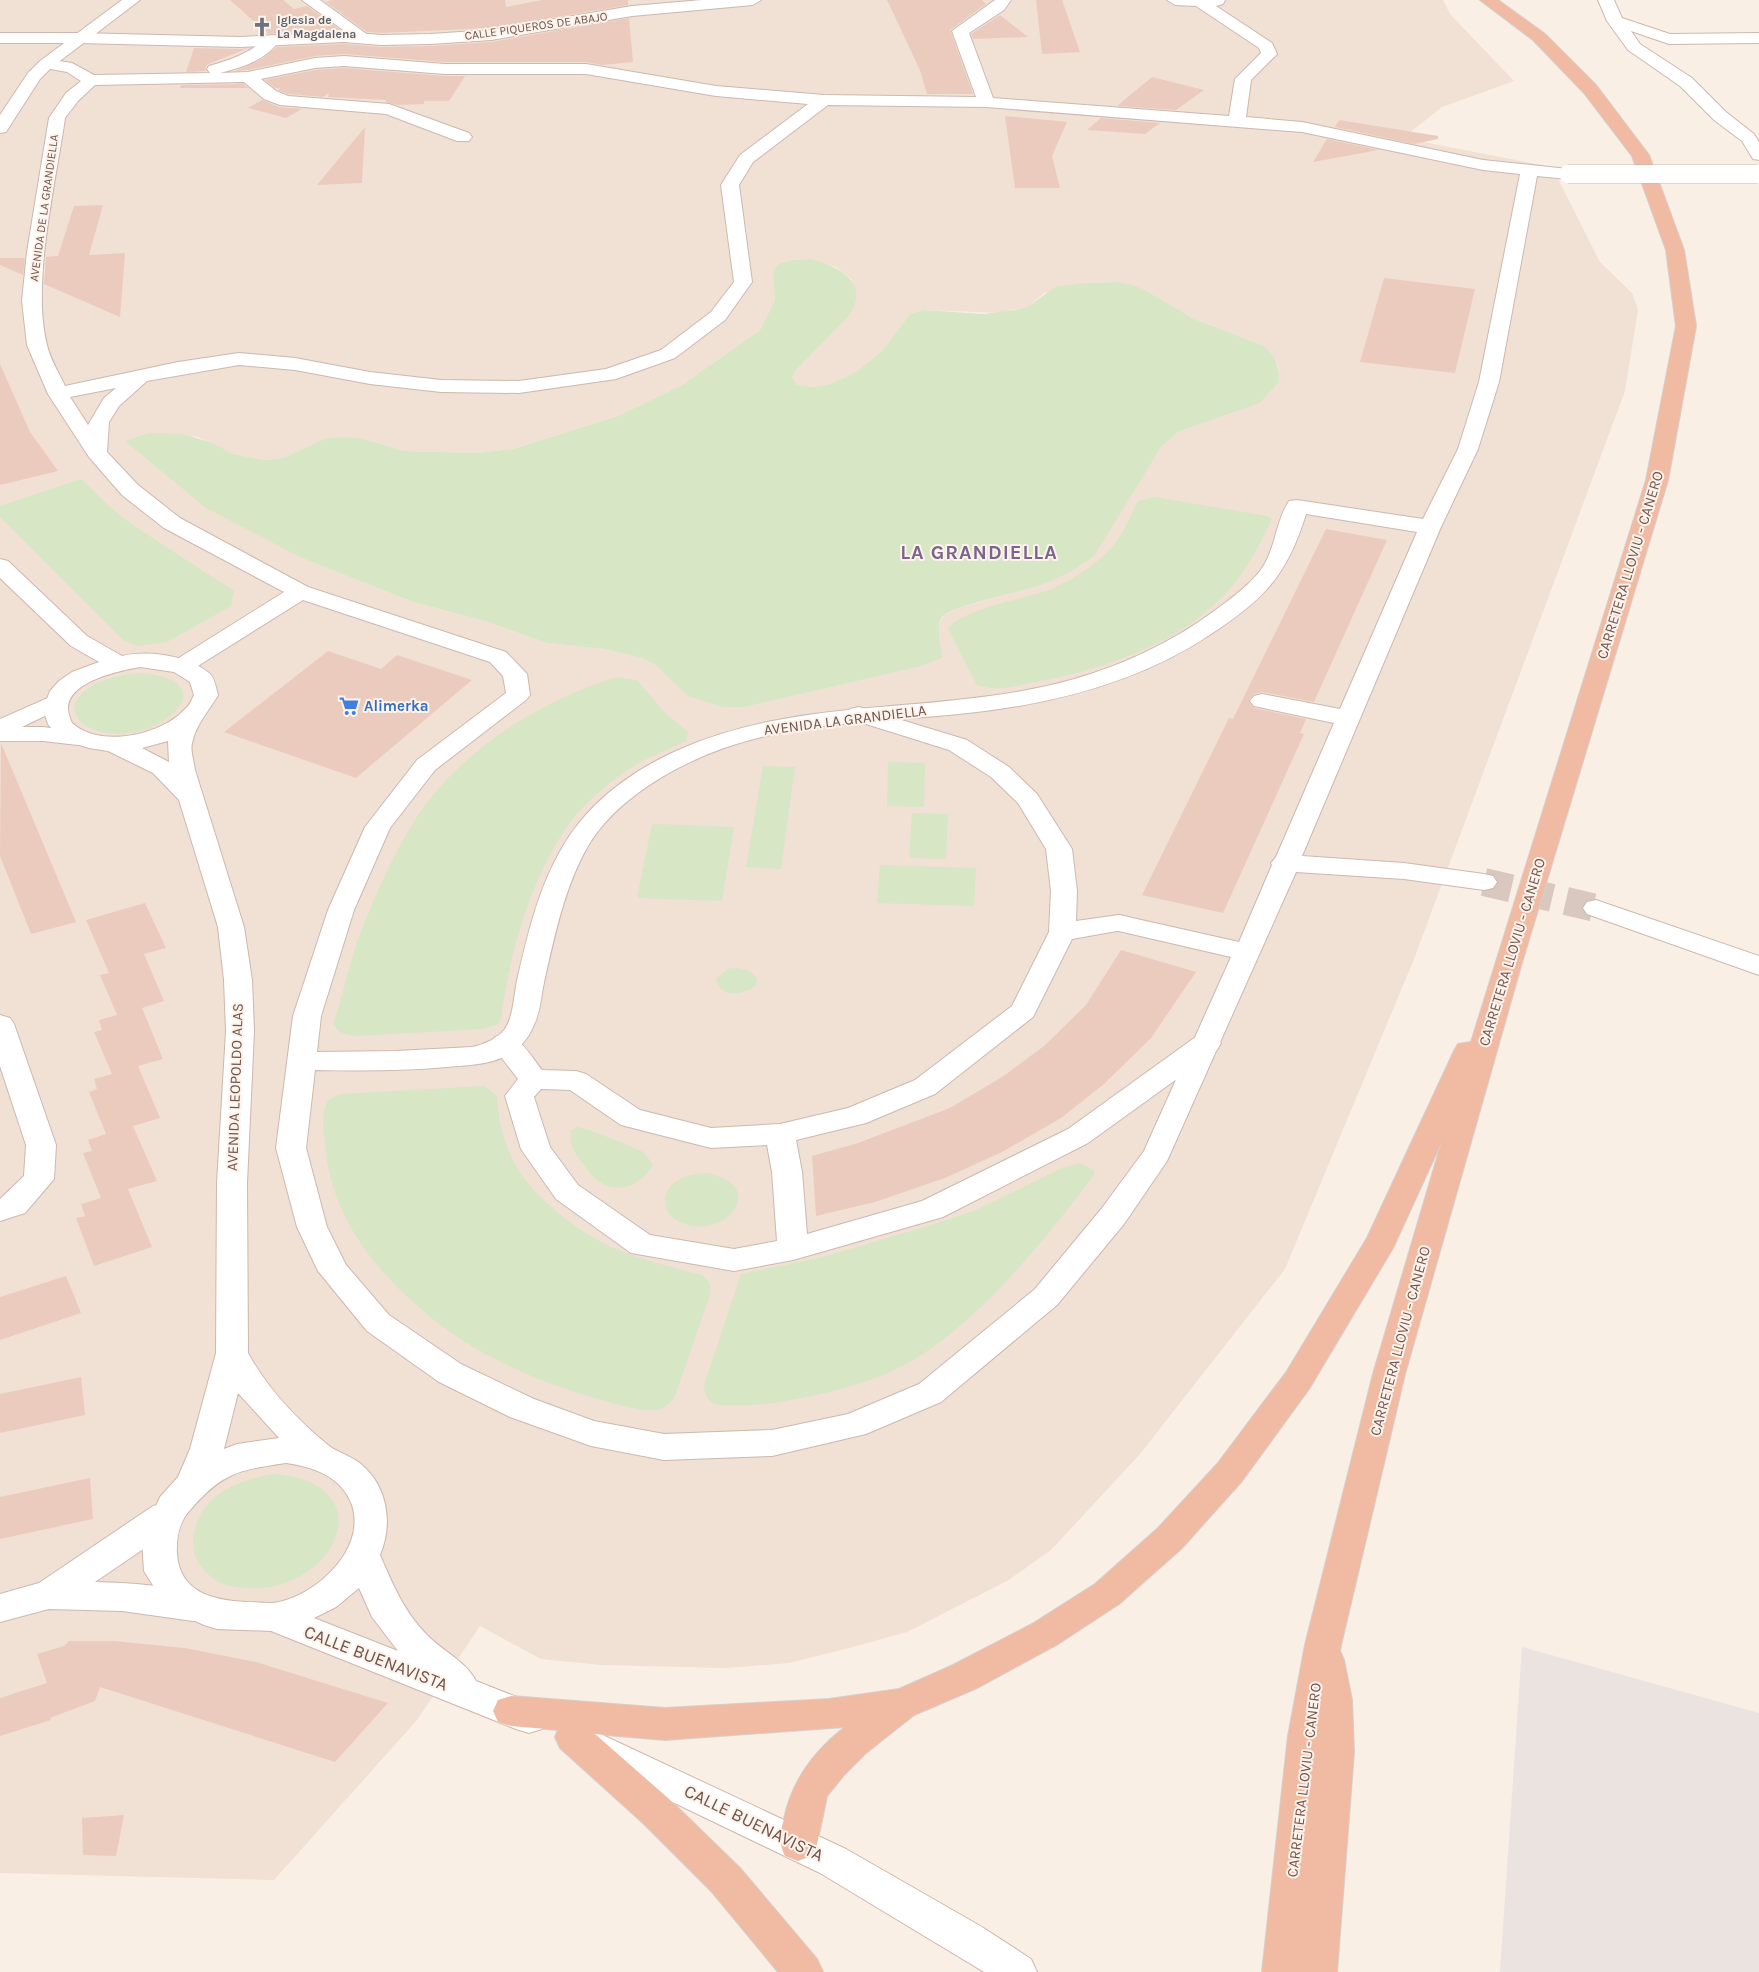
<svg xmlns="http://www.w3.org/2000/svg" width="1759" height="1972" font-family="Karla,sans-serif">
  <rect width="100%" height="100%" fill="#faefe5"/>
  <path fill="#f1e0d4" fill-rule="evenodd" d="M 0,0 L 1443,0 L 1450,14 L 1514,81 L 1442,107 L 1403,138 L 1552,167 L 1600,262 L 1632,293 L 1638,310 L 1625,391 L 1414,959 L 1285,1269 L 1140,1454 L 1051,1550 L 1007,1581 L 907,1632 L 849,1648 L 789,1663 L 726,1668 L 601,1665 L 541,1659 L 480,1626 L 417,1720 L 274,1880 L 0,1873 ZM 810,259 L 836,267 L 851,279 L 856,293 L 856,300 L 845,320 L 797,369 L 792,377 L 797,385 L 814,387 L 830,384 L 856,372 L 882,351 L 910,314 L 923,310 L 1001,313 L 1029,306 L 1044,293 L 1085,283 L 1117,282 L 1145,290 L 1194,319 L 1262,345 L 1278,366 L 1279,382 L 1260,403 L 1178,432 L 1161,447 L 1084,564 L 1044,584 L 959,608 L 944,615 L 918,667 L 745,707 L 668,675 L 657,666 L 642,658 L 605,649 L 547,643 L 485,621 L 413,602 L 302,558 L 125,441 L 148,433 L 198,437 L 233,454 L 265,460 L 283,458 L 326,438 L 344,437 L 361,438 L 404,451 L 476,453 L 513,449 L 618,416 L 682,385 L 760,330 L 775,300 L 773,277 L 780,263 L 794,260 Z"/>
  <path fill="#eae3df" d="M 1522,1647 L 1759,1713 L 1759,1972 L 1500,1972 Z"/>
  <path fill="#d7e6c5" d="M 810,259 C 842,266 874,287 845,320 L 797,369 L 792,377 L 797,385 L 814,387 L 830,384 L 856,372 L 882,351 L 910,314 L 923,310 L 984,314 L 1016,310 L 1029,306 L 1055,287 L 1085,283 L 1117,282 L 1132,285 L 1145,290 L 1194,319 L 1262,345 C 1275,354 1279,366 1279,382 L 1260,403 L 1178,432 L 1161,447 L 1094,556 C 1079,568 1061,577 1044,584 C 1025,591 950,606 942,617 C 935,629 941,645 942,658 L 918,667 L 745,707 L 723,707 L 688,696 L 657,666 L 642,658 L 605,649 L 547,643 L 485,621 L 413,602 L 302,558 L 206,508 L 125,441 L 148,433 L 183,434 L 212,443 L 233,454 L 265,460 L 283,458 L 326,438 L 344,437 L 361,438 L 404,451 L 476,453 L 513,449 L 618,416 L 682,385 L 760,330 L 775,300 L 773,277 L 774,270 L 780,263 L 794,260 Z
    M 81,479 L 110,507 L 131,524 L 234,591 L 231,606 L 167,642 L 138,646 L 123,640 L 0,517 L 0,506 Z
    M 1155,497 L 1267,516 L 1272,519 C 1257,550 1241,581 1215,604 C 1167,648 1099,670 1036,682 C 1016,686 997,692 977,685 L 948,629 C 959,609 1030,598 1054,588 C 1077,577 1104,560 1118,539 C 1126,527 1131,514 1138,501 Z
    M 138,673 C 228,678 165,742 107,733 C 82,729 60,711 87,689 C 102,678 121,675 138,673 Z
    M 616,677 L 637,680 L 665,713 L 688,732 L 686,741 C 670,749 653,755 637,764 C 617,776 585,802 571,821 C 531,876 510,952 501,1018 L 498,1024 L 483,1029 L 354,1036 C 344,1034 339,1033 333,1024 C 343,997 348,968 358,940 C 373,900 391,859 413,823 C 457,752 538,702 616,677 Z
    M 888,762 L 925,763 L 924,807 L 887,806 Z
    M 763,766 L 795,767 L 781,869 L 746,867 Z
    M 912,813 L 948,814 L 946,859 L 909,858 Z
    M 652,824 L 734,827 L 722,901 L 637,898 Z
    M 880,865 L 976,868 L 974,906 L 877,903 Z
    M 737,968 C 747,969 752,971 757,979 L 756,985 C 744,996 719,998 716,979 L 728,969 Z
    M 485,1086 L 497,1096 C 498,1118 503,1142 514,1162 C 532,1198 584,1237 621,1251 C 647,1261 674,1268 702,1275 C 709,1281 712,1285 710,1295 L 676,1393 C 673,1400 668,1406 661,1409 C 646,1413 630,1407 616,1404 C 562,1390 509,1370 462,1340 C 446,1330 428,1316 414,1303 C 370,1264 332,1212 326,1152 C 324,1135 320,1116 328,1100 L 340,1094 Z
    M 577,1127 C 584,1127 636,1148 643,1152 C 647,1155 650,1161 653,1165 C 641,1185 618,1196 597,1180 C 592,1177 588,1170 584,1165 C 576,1155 568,1144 571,1130 Z
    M 1080,1163 L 1094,1170 L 1094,1175 C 1046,1238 985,1315 918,1357 C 885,1378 845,1389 807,1397 C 786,1401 762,1406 740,1405 C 721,1405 705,1409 704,1385 L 741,1274 L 823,1257 L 931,1225 L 976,1210 L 1062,1168 Z
    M 706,1173 C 773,1185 722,1245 678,1221 C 661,1212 661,1191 677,1181 C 685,1175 696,1174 706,1173 Z
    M 274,1474 C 395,1484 327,1610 227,1585 C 215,1582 205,1573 198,1562 C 192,1553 192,1540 195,1529 C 204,1493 241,1479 274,1474 Z"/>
  <path fill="#eccbbf" d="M 230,0 L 283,0 L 294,9 L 307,6 L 340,30 L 268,34 Z
    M 333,0 L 505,0 L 506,7 L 542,0 L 628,0 L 628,5 L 491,28 L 381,33 L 367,32 L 326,2 Z
    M 887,0 L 982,0 L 986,4 L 950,30 L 973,94 L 927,94 L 920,70 Z
    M 1036,0 L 1062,0 L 1080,52 L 1042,54 Z
    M 1000,15 L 1028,37 L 973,39 L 971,34 Z
    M 629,18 L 633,62 L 602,65 L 586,62 L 445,62 L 344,54 L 315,56 L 248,70 L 235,71 L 262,59 L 277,47 L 344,44 L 381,47 L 430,46 L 491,42 Z
    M 194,48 L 240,49 L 249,48 L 208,64 L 205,68 L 206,71 L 186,72 Z
    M 344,68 L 445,76 L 465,76 L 449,101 L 424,101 L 424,104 L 399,105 L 385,102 L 387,100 L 328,97 L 329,93 L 323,97 L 288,94 L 278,90 L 280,88 L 275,88 L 265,80 L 315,70 Z
    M 1152,77 L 1204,90 L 1176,110 L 1117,106 Z
    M 243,84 L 248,88 L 180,88 L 181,85 Z
    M 262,100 L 279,107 L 302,109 L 286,118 L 248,108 Z
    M 1005,116 L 1067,122 L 1052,156 L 1060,188 L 1015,188 Z
    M 1101,118 L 1160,123 L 1145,134 L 1087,130 Z
    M 1339,120 L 1438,136 L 1438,139 L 1414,144 L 1335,127 Z
    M 365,127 L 362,183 L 317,185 Z
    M 1327,139 L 1379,150 L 1313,162 Z
    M 103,205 L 89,255 L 125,253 L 120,317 L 44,284 L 46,257 L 58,256 L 74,206 Z
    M 0,258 L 25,258 L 23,275 L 0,265 Z
    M 1384,278 L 1475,289 L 1455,373 L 1360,362 Z
    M 0,364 L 30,432 L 58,471 L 0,485 Z
    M 1326,529 L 1387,540 L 1314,702 L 1262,692 L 1254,694 L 1249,700 L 1254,708 L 1306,719 L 1300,733 L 1304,734 L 1223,913 L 1142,895 L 1229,718 L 1233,719 Z
    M 328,651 L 381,669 L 397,655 L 472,680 L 356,778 L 224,732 Z
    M 1,743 L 76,922 L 31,934 L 0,856 Z
    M 145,903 L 166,948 L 144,954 L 164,1001 L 142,1008 L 163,1059 L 138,1066 L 160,1118 L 133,1126 L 157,1181 L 128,1189 L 152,1247 L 94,1266 L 76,1218 L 85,1216 L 81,1204 L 101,1198 L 83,1153 L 92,1151 L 88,1140 L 106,1134 L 89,1092 L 97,1089 L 94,1079 L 112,1074 L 94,1032 L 102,1030 L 99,1020 L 117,1015 L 100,975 L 109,973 L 86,920 Z
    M 1121,950 L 1196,972 L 1151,1038 L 1104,1084 L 1061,1118 L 1002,1152 L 945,1178 L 875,1202 L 816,1216 L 812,1156 L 858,1143 L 950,1108 L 1002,1077 L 1044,1046 L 1086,1005 Z
    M 66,1276 L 81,1313 L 0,1340 L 0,1297 Z
    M 81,1377 L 85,1415 L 0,1433 L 0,1394 Z
    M 90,1478 L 93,1519 L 0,1539 L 0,1497 Z
    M 69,1641 L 114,1641 L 185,1648 L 256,1662 L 388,1703 L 335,1762 L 100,1687 L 95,1701 L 50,1718 L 51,1720 L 0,1736 L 0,1698 L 47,1683 L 37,1654 L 64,1646 Z
    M 124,1815 L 116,1856 L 83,1855 L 82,1818 Z"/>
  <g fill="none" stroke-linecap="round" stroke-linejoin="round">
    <path stroke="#d8c8bf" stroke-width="28" stroke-dasharray="28 14" stroke-linecap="butt" d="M 1484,882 L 1596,908"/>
    <defs>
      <path id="pedestrian" d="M 859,707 L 967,740 L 1009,767 L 1037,794 L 1072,849 L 1077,891 L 1076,921 L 1119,915 L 1128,917 L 1132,923 L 1128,929 L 1072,939 L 1033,1017 L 935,1094 L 866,1123 L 796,1140 L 802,1172 L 807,1234 L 922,1201 L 1068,1129 L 1197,1036 L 1207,1034 L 1217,1036 L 1221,1043 L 1217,1050 L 1088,1143 L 943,1217 L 793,1260 L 734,1271 L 631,1253 L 556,1199 L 521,1149 L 505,1096 L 518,1079 L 491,1044 L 495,1037 C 519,1031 528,1053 542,1070 L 576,1071 L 586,1074 L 640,1110 L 711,1128 L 780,1124 L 848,1108 L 915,1080 L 1012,1006 L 1049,932 L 1051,891 L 1046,849 L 1018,803 L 991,777 L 949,750 L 850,719 L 847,714 L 850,709 ZM 541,1089 L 570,1090 L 621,1125 L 711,1148 L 767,1145 L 772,1172 L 777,1241 L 734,1249 L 650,1235 L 578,1185 L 550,1147 L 534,1097 Z"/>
      <path id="minor" d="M 302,0 L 320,0 L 372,38 L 364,43 L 358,41 Z
        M 995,0 L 1011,0 L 1004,10 L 969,33 L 993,98 L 1229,116 L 1235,79 L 1261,53 L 1259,48 L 1196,6 L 1175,5 L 1167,0 L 1225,0 L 1223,4 L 1216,6 L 1272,43 L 1277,54 L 1251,80 L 1246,117 L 1302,122 L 1483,160 L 1568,169 L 1574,170 L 1577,174 L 1574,178 L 1568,179 L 1537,176 L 1499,382 L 1478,449 L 1441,527 L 1302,856 L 1404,863 L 1484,874 L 1493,876 L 1497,882 L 1493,888 L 1484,890 L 1404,879 L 1296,872 L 1167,1161 L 1124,1224 L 1057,1305 L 941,1402 L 866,1434 L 772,1456 L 664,1460 L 591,1446 L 510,1417 L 439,1382 L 367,1331 L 318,1271 L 297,1227 L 276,1148 L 293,1016 L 328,910 L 365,827 L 417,760 L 506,693 L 503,676 L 490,662 L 303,600 L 190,671 L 182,673 L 174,671 L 170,666 L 174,661 L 284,592 L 164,528 L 122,495 L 89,457 L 48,394 L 27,345 L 22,301 L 27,252 L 49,118 L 66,93 L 81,81 L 67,72 L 40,67 L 38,64 L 46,59 L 72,63 L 94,75 L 210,73 L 207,69 L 209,66 C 223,62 236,58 248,51 C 257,47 263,37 272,35 L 280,40 C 266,60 243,67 220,73 L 248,72 L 315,58 L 344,56 L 445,64 L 586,64 L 716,86 L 824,95 L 976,97 L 952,31 ZM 344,66 L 445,74 L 586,74 L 716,96 L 808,104 L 740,155 L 721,185 L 734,282 L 711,312 L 661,350 L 606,369 L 519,381 L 441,380 L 370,372 L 295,358 L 239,353 L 178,362 L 65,386 C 59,373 50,359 47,345 C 31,283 56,182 65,118 L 78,101 L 95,85 L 244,82 L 264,99 L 280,105 L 386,114 L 457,141 L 469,141 L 472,137 L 469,133 L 389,104 L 288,96 L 276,91 L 261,79 L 315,68 ZM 828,105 L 986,107 L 1302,132 L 1483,170 L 1520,174 L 1479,382 L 1458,449 L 1423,519 L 1297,500 L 1289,501 C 1275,522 1276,550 1260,571 C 1246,589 1216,610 1197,623 C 1144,658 1084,680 1022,691 C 906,712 786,701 676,751 C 630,772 587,804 562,848 C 539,887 528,933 518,976 C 514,992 514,1015 505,1029 C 498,1038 484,1045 472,1047 L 396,1051 L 317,1052 L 321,1016 L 354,910 L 390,828 L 435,770 L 526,700 L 530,695 L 527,674 L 506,652 L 308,587 L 180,518 L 138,485 L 107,452 L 109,422 L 119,406 L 147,381 L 239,365 L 295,370 L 370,384 L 441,392 L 519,393 L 616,379 L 675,358 L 725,320 L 752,282 L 739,185 L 753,162 ZM 116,388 L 104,398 L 88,425 L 70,397 ZM 1306,514 L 1417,532 L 1340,709 L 1262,694 L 1254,696 L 1250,701 L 1254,706 L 1334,723 L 1276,857 L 1271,863 L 1272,865 L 1239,942 L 1119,915 L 1110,917 L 1106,923 L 1110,929 L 1231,957 L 1144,1151 L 1102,1208 L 1035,1289 L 919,1384 L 848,1414 L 772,1430 L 664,1434 L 594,1421 L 534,1399 L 461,1364 L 389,1315 L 346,1265 L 327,1227 L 306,1148 L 315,1070 C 359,1071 403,1071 447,1067 C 468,1065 489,1065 508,1055 C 520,1048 528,1039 533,1027 C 541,1012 541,994 545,978 C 555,934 565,886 588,846 C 616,799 674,766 724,748 C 796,723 873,722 948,715 C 1040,707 1134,686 1211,634 C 1264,599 1287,576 1306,514 Z
        M 1598,0 L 1614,0 L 1622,18 L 1670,34 L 1759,33 L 1759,43 L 1669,44 L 1631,31 L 1640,44 L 1692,78 L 1726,112 L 1754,134 L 1759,142 L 1759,160 L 1753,159 L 1742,141 L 1714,120 L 1680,86 L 1628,50 L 1607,21 Z
        M 0,33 L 78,33 L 86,38 L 78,43 L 0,43 Z
        M 57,694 L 65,696 L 69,701 L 65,706 L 22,727 L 43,727 L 87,733 L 90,738 L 87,743 L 78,745 L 43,741 L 0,741 L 0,719 Z
        M 1596,900 L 1759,956 L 1759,975 L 1587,914 L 1583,908 L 1587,902 Z
        M 0,1015 L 10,1018 L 14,1024 L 56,1145 L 54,1179 L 25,1213 L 0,1221 L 0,1199 L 24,1176 L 26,1145 L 0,1066 Z
        M 165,1503 L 177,1506 L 182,1516 L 177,1526 L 95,1582 C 131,1583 171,1585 205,1597 L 211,1607 L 205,1617 L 193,1621 L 122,1611 L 49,1609 L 0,1622 L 0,1594 L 39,1583 L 153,1506 Z"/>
      <path id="tertiary" d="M 702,0 L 761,0 L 753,5 L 632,16 L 491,40 L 430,44 L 381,45 L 344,42 L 240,47 L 78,43 L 70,38 L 78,33 L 240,37 L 344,32 L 381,35 L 430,34 L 491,30 L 632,6 Z"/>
      <path id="secondary" d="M 122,0 L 140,0 L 52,67 L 40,79 L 6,132 L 0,133 L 0,115 L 28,73 L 40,61 Z
        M 0,559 L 8,561 L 87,636 L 122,656 C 148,650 187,655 209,673 C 215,678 216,688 218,695 C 209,711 196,724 192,743 C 190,750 194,762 195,770 L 244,927 L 252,980 L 254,1031 L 247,1183 L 248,1353 C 267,1388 297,1420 328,1445 C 336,1452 350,1455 361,1464 C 388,1487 393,1524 380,1555 C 393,1585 403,1610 426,1634 C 442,1651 466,1661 476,1681 L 542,1707 L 547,1718 L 542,1729 L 529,1733 L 516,1729 L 271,1631 L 217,1629 L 204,1625 L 167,1608 L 144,1571 L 142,1539 L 160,1497 L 178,1477 L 190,1449 L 216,1353 L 217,1183 L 226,1031 L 224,980 L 218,927 L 179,800 L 153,773 L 108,751 L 89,748 L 64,740 L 57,736 L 48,724 L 43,709 L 50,691 L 59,681 L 72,672 L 99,662 L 71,646 L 0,578 ZM 140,667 L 174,672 L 190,682 L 194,695 C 192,699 190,705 186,708 C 163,735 100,749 72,723 C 70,719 68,713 68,708 C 69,681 119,671 140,667 ZM 168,741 L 169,762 L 142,748 ZM 238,1393 L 279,1438 L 237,1444 L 224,1449 ZM 286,1463 C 314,1467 341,1476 352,1505 C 367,1550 314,1598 273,1603 C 264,1603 255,1602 246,1602 C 213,1600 180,1593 177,1554 C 176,1539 179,1521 191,1509 C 223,1472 239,1470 286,1463 ZM 359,1588 L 372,1617 L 398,1651 L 314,1618 L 336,1607 Z
        M 594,1731 L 846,1849 L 982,1927 L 1031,1959 L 1037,1972 L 984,1972 L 820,1873 L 581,1758 L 576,1747 L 581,1736 Z"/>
      <path id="trunk" d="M 1480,0 L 1498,0 L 1545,34 L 1596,85 L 1649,155 L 1684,250 L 1696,326 L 1668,480 L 1521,966 L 1405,1374 L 1341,1645 L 1340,1651 L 1344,1660 L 1352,1700 L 1354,1752 L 1337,1972 L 1262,1972 L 1288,1736 L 1305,1645 L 1373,1374 L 1442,1141 L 1393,1248 L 1309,1389 L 1242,1481 L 1182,1548 L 1119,1604 L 1058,1644 L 977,1688 L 914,1715 L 866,1753 L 844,1775 L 827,1796 L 817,1844 L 811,1856 L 798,1861 L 785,1856 C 778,1842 780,1833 784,1819 C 792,1780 814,1751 845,1727 L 665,1740 L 595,1734 L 669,1799 L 740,1868 L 817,1959 L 823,1972 L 778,1972 L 712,1892 L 643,1823 L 560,1748 L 555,1737 L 558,1730 L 511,1726 L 498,1722 L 493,1711 L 498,1700 L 511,1696 L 665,1708 L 829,1699 L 899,1689 L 951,1666 L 1032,1624 L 1095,1584 L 1158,1528 L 1218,1463 L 1287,1371 L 1367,1238 L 1454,1051 L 1458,1044 L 1471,1042 L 1646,480 L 1676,326 L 1666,250 L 1632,156 L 1584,93 L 1533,40 Z"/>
    </defs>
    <use href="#pedestrian" stroke="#ccb8af" stroke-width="2"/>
    <use href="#minor" stroke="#ccb8af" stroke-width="2"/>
    <use href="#tertiary" stroke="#ccb8af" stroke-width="2"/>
    <use href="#secondary" stroke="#cfb7ad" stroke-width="2"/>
    <use href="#trunk" stroke="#d7cfcd" stroke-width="2"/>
    <use href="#pedestrian" fill="#fff" fill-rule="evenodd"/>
    <use href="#minor" fill="#fff" fill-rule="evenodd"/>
    <use href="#tertiary" fill="#fff" fill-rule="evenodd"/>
    <use href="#secondary" fill="#fff" fill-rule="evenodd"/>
    <use href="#trunk" fill="#f0baa3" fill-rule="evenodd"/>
    <defs>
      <path id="minor-bridge" d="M 1568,174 L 1757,174"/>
    </defs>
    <use href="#minor-bridge" stroke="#ccb8af" stroke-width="19" stroke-linecap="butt"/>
    <use href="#minor-bridge" stroke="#fff" stroke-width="18"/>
  </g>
  <defs>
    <symbol id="church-bare" viewBox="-9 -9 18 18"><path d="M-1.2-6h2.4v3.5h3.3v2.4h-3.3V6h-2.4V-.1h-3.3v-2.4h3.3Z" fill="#6b7280" stroke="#fdf3eb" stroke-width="2.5" paint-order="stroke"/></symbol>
    <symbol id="supermarket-bare" viewBox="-9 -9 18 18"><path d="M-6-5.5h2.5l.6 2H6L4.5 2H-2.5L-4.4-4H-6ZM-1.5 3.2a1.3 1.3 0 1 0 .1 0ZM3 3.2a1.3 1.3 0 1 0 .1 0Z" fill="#3f7fe0" stroke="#fdf3eb" stroke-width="2.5" paint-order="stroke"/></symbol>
  </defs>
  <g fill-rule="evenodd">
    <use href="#church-bare" x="248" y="13" width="28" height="28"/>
    <use href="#supermarket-bare" x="335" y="692" width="28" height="28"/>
  </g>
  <g text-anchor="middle" stroke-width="4" stroke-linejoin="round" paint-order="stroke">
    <g font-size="12" font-weight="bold" fill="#5b616d" stroke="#fdf3eb" text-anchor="start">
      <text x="277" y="24">Iglesia de<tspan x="277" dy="14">La Magdalena</tspan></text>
    </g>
    <g font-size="12" fill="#70544d" stroke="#fdf3eb">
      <text transform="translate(536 26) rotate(-8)" y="4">CALLE PIQUEROS DE ABAJO</text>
      <text transform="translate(44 208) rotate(-82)" y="4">AVENIDA DE LA GRANDIELLA</text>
    </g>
    <g font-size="15" fill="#70544d" stroke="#fdf3eb">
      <text transform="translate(1630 565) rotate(-73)" y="5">CARRETERA LLOVIU - CANERO</text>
      <text transform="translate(845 720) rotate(-7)" y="5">AVENIDA LA GRANDIELLA</text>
      <text transform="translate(1512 952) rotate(-73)" y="5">CARRETERA LLOVIU - CANERO</text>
      <text transform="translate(235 1087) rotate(-88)" y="5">AVENIDA LEOPOLDO ALAS</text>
      <text transform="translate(1400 1341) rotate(-75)" y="5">CARRETERA LLOVIU - CANERO</text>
      <text transform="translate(1304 1780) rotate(-83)" y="5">CARRETERA LLOVIU - CANERO</text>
    </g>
    <g font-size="15" font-weight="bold" fill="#366cbe" stroke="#fdf3eb" text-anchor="start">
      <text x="364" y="711">Alimerka</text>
    </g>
    <g font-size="18" fill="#70544d" stroke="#fdf3eb">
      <text transform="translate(376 1658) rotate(21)" y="6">CALLE BUENAVISTA</text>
      <text transform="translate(754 1823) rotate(26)" y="6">CALLE BUENAVISTA</text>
    </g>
    <g font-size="20" font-weight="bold" letter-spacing="1" fill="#7a658c" stroke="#fdf3eb">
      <text x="979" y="559">LA GRANDIELLA</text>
    </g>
  </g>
</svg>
